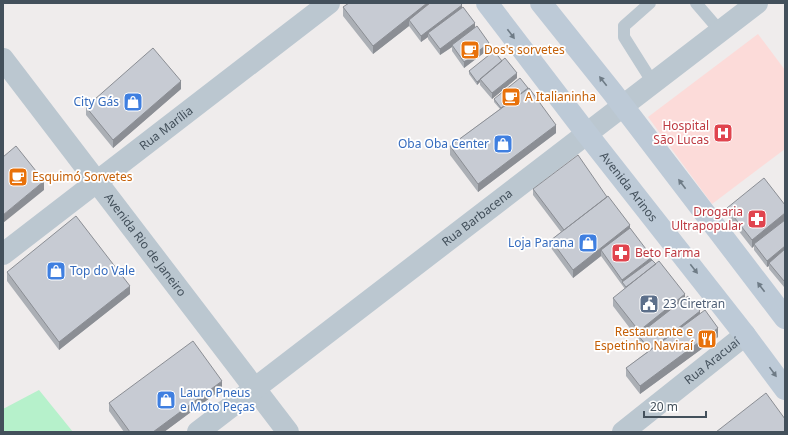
<svg xmlns="http://www.w3.org/2000/svg" width="788" height="435" font-family="'Noto Sans',sans-serif">
  <rect width="100%" height="100%" fill="#efecec"/>
  <path fill="#fcdbd9" d="M 758,34 L 785,70 L 785,149 L 712,204 L 648,117 Z"/>
  <path fill="#b6f1cb" d="M 39,390 L 73,432 L 3,432 L 3,409 Z"/>
  <g fill="none" stroke-linecap="round" stroke-linejoin="round">
    <path stroke="#bbc7d0" stroke-width="12" d="M 650,3 L 624,26 L 624,37 L 653,83
      M 696,3 L 720,31"/>
    <g stroke="#bbc7d0" stroke-width="22">
      <path id="s1" d="M 3,59 L 288,432"/>
      <path id="s2" d="M 3,254 L 329,3"/>
      <path id="s3" d="M 198,432 L 757,3"/>
      <path id="s4" d="M 623,432 L 745,335"/>
    </g>
    <g stroke="#bdcad7" stroke-width="22">
      <path id="s5" d="M 487,3 L 587,134 L 745,335 L 785,389"/>
      <path d="M 541,3 L 613,93 L 785,318"/>
    </g>
  </g>
  <path fill="#abafb5" d="M 343,7 L 462,8 L 489,49 L 464,68 L 452,51 L 452,47 L 440,55 L 428,39 L 428,37 L 421,42 L 409,26 L 373,54 L 343,16 Z
    M 502,61 L 517,78 L 492,99 L 480,85 L 480,82 L 477,85 L 469,74 L 469,71 Z
    M 181,89 L 113,148 L 86,115 L 86,107 Z
    M 494,99 L 556,133 L 478,192 L 450,155 L 450,146 L 500,109 L 494,102 Z
    M 533,189 L 607,197 L 630,228 L 652,260 L 685,298 L 700,314 L 718,337 L 640,394 L 626,376 L 626,368 L 647,352 L 638,341 L 638,339 L 613,306 L 613,298 L 625,289 L 601,256 L 573,278 L 551,248 L 551,240 L 561,232 L 533,195 Z
    M 785,205 L 784,287 L 769,269 L 769,266 L 767,267 L 754,250 L 754,246 L 752,248 L 727,216 L 727,208 Z
    M 7,272 L 130,294 L 59,350 L 7,281 Z
    M 222,389 L 164,432 L 124,432 L 109,411 L 109,403 Z"/>
  <path fill="#8b8e94" d="M 427,3 L 438,3 L 409,20 L 409,26 L 373,54 L 373,46 Z
    M 462,5 L 462,11 L 428,33 L 428,37 L 421,42 L 421,36 Z
    M 475,23 L 475,29 L 452,45 L 452,47 L 440,55 L 440,49 Z
    M 489,43 L 489,49 L 464,68 L 464,62 Z
    M 517,73 L 517,78 L 492,99 L 492,93 Z
    M 480,79 L 480,82 L 477,85 L 477,82 Z
    M 181,81 L 181,89 L 113,148 L 113,140 Z
    M 556,125 L 556,133 L 478,192 L 478,184 Z
    M 44,181 L 44,190 L 3,223 L 3,215 Z
    M 785,213 L 785,222 L 754,244 L 754,246 L 752,248 L 752,240 Z
    M 630,225 L 630,234 L 601,250 L 601,256 L 573,278 L 573,270 Z
    M 785,246 L 785,252 L 769,263 L 769,266 L 767,267 L 767,261 Z
    M 652,257 L 652,263 L 622,282 L 622,285 L 622,280 Z
    M 785,280 L 785,286 L 784,287 L 784,281 Z
    M 130,286 L 130,294 L 59,350 L 59,342 Z
    M 685,294 L 685,302 L 639,335 L 639,331 Z
    M 700,311 L 700,317 L 650,350 Z
    M 718,328 L 718,337 L 640,394 L 640,386 Z
    M 222,381 L 222,389 L 164,432 L 153,432 Z"/>
  <path fill="#c7cbd3" stroke="#8b8e94" d="M 349,3 L 427,3 L 373,46 L 343,7 Z
    M 430,3 L 460,3 L 462,5 L 421,36 L 409,20 Z
    M 463,7 L 475,23 L 440,49 L 428,33 Z
    M 477,26 L 489,43 L 464,62 L 452,45 Z
    M 153,48 L 181,81 L 113,140 L 86,107 Z
    M 494,51 L 502,61 L 477,82 L 469,71 Z
    M 505,58 L 517,73 L 492,93 L 480,79 Z
    M 520,78 L 528,88 L 501,108 L 494,99 Z
    M 529,88 L 556,125 L 478,184 L 450,146 Z
    M 16,146 L 44,181 L 3,215 L 3,157 Z
    M 578,155 L 607,197 L 564,230 L 533,189 Z
    M 764,178 L 785,205 L 785,213 L 752,240 L 727,208 Z
    M 608,196 L 630,225 L 573,270 L 551,240 Z
    M 76,216 L 130,286 L 59,342 L 7,272 Z
    M 785,220 L 785,246 L 767,261 L 754,244 Z
    M 630,228 L 652,257 L 622,280 L 601,250 Z
    M 785,249 L 785,280 L 784,281 L 769,263 Z
    M 652,260 L 656,264 L 626,287 L 622,282 Z
    M 659,261 L 685,294 L 639,331 L 613,298 Z
    M 688,296 L 700,311 L 650,350 L 638,335 Z
    M 705,310 L 718,328 L 640,386 L 626,368 Z
    M 193,341 L 222,381 L 153,432 L 130,432 L 109,403 Z
    M 766,393 L 785,419 L 785,432 L 716,432 Z"/>
  <defs><path id="oneway-solid" d="M-6-.8H1V-3.2L6.5 0L1 3.2V.8H-6Z"/></defs>
  <g fill="#6e7b86">
    <use href="#oneway-solid" transform="translate(511 34) rotate(53)"/>
    <use href="#oneway-solid" transform="translate(603 81) rotate(-128)"/>
    <use href="#oneway-solid" transform="translate(682 184) rotate(-127)"/>
    <use href="#oneway-solid" transform="translate(694 269) rotate(52)"/>
    <use href="#oneway-solid" transform="translate(761 287) rotate(-127)"/>
    <use href="#oneway-solid" transform="translate(773 372) rotate(54)"/>
  </g>
  <defs>
    <symbol id="cafe-square" viewBox="-11 -11 22 22"><rect x="-9" y="-9" width="18" height="18" rx="4" fill="#e8710a" stroke="#fff"/><path d="M-5.5-4.5H6V0H3Q3 3.5 0 3.5H-2.5Q-5.5 3.5-5.5 0ZM3-3.2v2h1.7v-2ZM-6 4.5H4V6H-6Z" fill="#fff"/></symbol>
    <symbol id="shop-square" viewBox="-11 -11 22 22"><rect x="-9" y="-9" width="18" height="18" rx="4" fill="#3f7fe0" stroke="#fff"/><path d="M-5-2.5h2.3a2.7 3.5 0 0 1 5.4 0H5L5.5 6h-11ZM-1.5-2.5h3a1.5 2.3 0 0 0-3 0Z" fill="#fff"/></symbol>
    <symbol id="hospital-square" viewBox="-11 -11 22 22"><rect x="-9" y="-9" width="18" height="18" rx="4" fill="#e0444e" stroke="#fff"/><path d="M-5-5h3v3.5h4V-5h3V5h-3V1.5h-4V5h-3Z" fill="#fff"/></symbol>
    <symbol id="pharmacy-square" viewBox="-11 -11 22 22"><rect x="-9" y="-9" width="18" height="18" rx="4" fill="#e0444e" stroke="#fff"/><path d="M-2-6h4v4h4v4h-4v4h-4v-4h-4v-4h4Z" fill="#fff"/></symbol>
    <symbol id="civic-square" viewBox="-11 -11 22 22"><rect x="-9" y="-9" width="18" height="18" rx="4" fill="#5c6f8a" stroke="#fff"/><path d="M-.6-6.5H3V-4.5H.6V-3L4-1V1h2V6H-6V1h2V-1L-.6-3ZM-1.2 2.5V6h2.4V2.5Z" fill="#fff"/></symbol>
    <symbol id="restaurant-square" viewBox="-11 -11 22 22"><rect x="-9" y="-9" width="18" height="18" rx="4" fill="#e8710a" stroke="#fff"/><path d="M-5-6h1v4h1v-4h1v4h1v-4h1v5L-1.5 .5V6h-2V.5L-5-1ZM5-6V6H3V1.5H1.5Q1.5-4 5-6Z" fill="#fff"/></symbol>
  </defs>
  <g fill-rule="evenodd">
    <use href="#cafe-square" x="459" y="39" width="22" height="22"/>
    <use href="#cafe-square" x="500" y="86" width="22" height="22"/>
    <use href="#shop-square" x="122" y="91" width="22" height="22"/>
    <use href="#hospital-square" x="712" y="122" width="22" height="22"/>
    <use href="#shop-square" x="492" y="133" width="22" height="22"/>
    <use href="#cafe-square" x="7" y="166" width="22" height="22"/>
    <use href="#pharmacy-square" x="746" y="208" width="22" height="22"/>
    <use href="#shop-square" x="577" y="232" width="22" height="22"/>
    <use href="#pharmacy-square" x="610" y="242" width="22" height="22"/>
    <use href="#shop-square" x="45" y="260" width="22" height="22"/>
    <use href="#civic-square" x="638" y="293" width="22" height="22"/>
    <use href="#restaurant-square" x="696" y="328" width="22" height="22"/>
    <use href="#shop-square" x="155" y="389" width="22" height="22"/>
  </g>
  <g text-anchor="middle" stroke-width="3.5" stroke-linejoin="round" paint-order="stroke">
    <g font-size="12" fill="#c56008" stroke="#fff" text-anchor="start">
      <text x="484" y="54">Dos's sorvetes</text>
      <text x="525" y="101">A Italianinha</text>
      <text x="32" y="181">Esquimó Sorvetes</text>
      <text x="693" y="336" text-anchor="end">Restaurante e<tspan x="693" dy="14">Espetinho Naviraí</tspan></text>
    </g>
    <g font-size="12" fill="#366cbe" stroke="#fff" text-anchor="end">
      <text x="119" y="106">City Gás</text>
      <text x="489" y="148">Oba Oba Center</text>
      <text x="574" y="247">Loja Parana</text>
      <text x="70" y="275" text-anchor="start">Top do Vale</text>
      <text x="180" y="397" text-anchor="start">Lauro Pneus<tspan x="180" dy="14">e Moto Peças</tspan></text>
    </g>
    <g font-size="12" fill="#be3a42" stroke="#fff" text-anchor="end">
      <text x="709" y="130">Hospital<tspan x="709" dy="14">São Lucas</tspan></text>
      <text x="743" y="216">Drogaria<tspan x="743" dy="14">Ultrapopular</tspan></text>
      <text x="635" y="257" text-anchor="start">Beto Farma</text>
    </g>
    <g font-size="12" fill="#43505b" stroke="#fff">
      <text dy="4" stroke="none"><textPath href="#s2" startOffset="206">Rua Marília</textPath></text>
      <text dy="4" stroke="none"><textPath href="#s5" startOffset="232">Avenida Arinos</textPath></text>
      <text dy="4" stroke="none"><textPath href="#s3" startOffset="352">Rua Barbacena</textPath></text>
      <text dy="4" stroke="none"><textPath href="#s1" startOffset="234">Avenida Rio de Janeiro</textPath></text>
      <text dy="4" stroke="none"><textPath href="#s4" startOffset="114">Rua Aracuaí</textPath></text>
    </g>
    <g font-size="12" fill="#4e5e75" stroke="#fff" text-anchor="start">
      <text x="663" y="308">23 Ciretran</text>
    </g>
  </g>
  <rect width="788" height="435" fill="none" stroke="#43505b" stroke-width="8"/>
  <path d="M644 411v6h62v-6" fill="none" stroke="#43505b" stroke-width="2"/>
  <text x="650" y="411" font-size="12" fill="#43505b" stroke="#ffffff" stroke-width="3" paint-order="stroke">20 m</text>
</svg>
